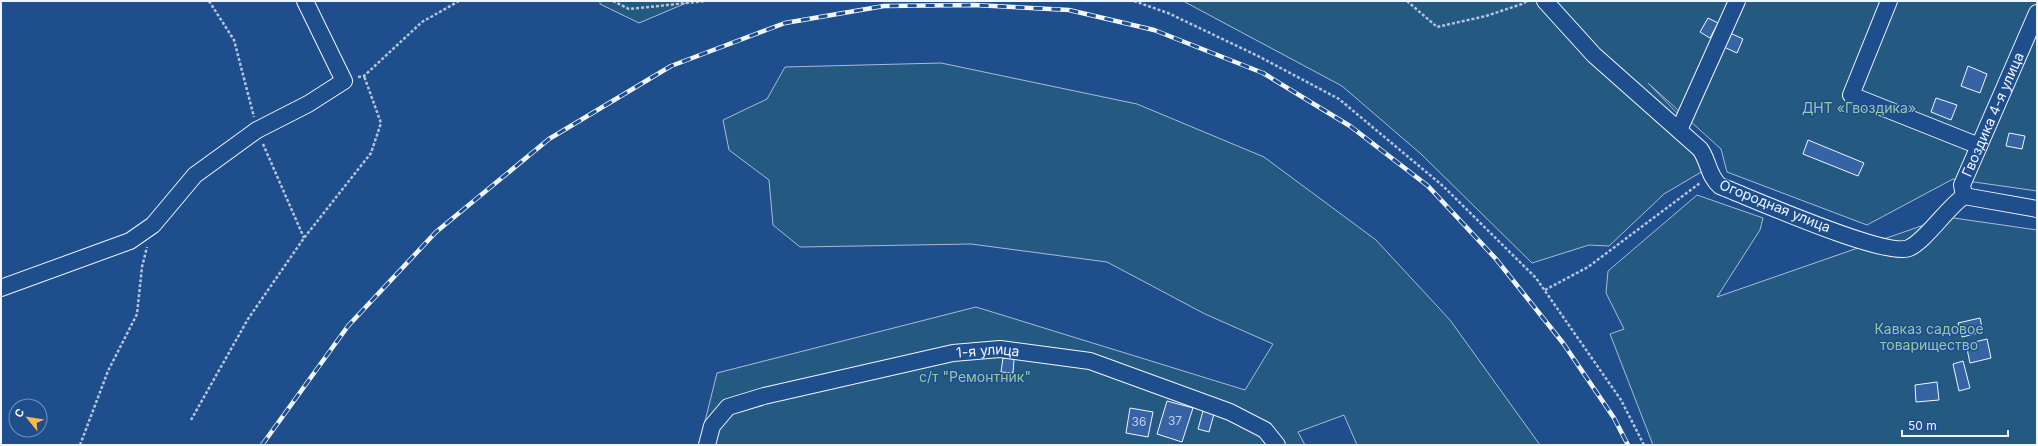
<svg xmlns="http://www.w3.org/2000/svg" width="2038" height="446" font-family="Inter,sans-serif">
  <rect width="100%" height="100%" fill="#1f4e8c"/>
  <path fill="#245a82" stroke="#a8bbd7" d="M 600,1 L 691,1 L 639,23 L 600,4 Z
    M 1183,1 L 2037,1 L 2037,191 L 1953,179 L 1867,225 L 1727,172 L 1721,149 L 1648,83 L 1681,117 L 1703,171 L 1664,194 L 1609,246 L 1589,245 L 1532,263 L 1421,154 L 1342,86 Z
    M 941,63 L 1137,104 L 1264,157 L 1376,240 L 1450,320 L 1540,445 L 1357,445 L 1344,415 L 1298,432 L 1305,445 L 699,445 L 717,373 L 976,307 L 1245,390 L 1273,344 L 1205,314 L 1107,262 L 971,244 L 800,247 L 773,225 L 769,180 L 729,150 L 723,120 L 767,99 L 785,67 Z
    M 1697,195 L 1763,218 L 1760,230 L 1717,297 L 1947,217 L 2037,230 L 2037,445 L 1653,445 L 1610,334 L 1624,329 L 1606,293 L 1608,271 Z"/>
  <path fill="#3563a3" stroke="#f2f6ff" d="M 1708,18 L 1718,23 L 1710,38 L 1700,32 Z
    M 1730,33 L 1743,39 L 1737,53 L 1724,47 Z
    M 1968,66 L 1987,74 L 1980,93 L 1961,86 Z
    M 1936,98 L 1957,105 L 1951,120 L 1931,112 Z
    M 2009,133 L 2025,136 L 2022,149 L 2006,146 Z
    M 1808,140 L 1864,163 L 1858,176 L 1803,154 Z
    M 1980,318 L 1983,332 L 1962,337 L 1958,323 Z
    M 1987,339 L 1991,358 L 1970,363 L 1966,344 Z
    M 1003,358 L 1014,359 L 1013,373 L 1001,372 Z
    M 1963,361 L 1970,388 L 1959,391 L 1953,364 Z
    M 1937,382 L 1939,400 L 1916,402 L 1915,385 Z
    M 1167,401 L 1193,408 L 1182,442 L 1157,434 Z
    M 1130,408 L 1153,412 L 1148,437 L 1126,433 Z
    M 1203,411 L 1214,414 L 1209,432 L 1198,429 Z"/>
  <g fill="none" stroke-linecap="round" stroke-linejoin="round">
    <defs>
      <g id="minor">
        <path d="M 1545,1 L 1594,55 L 1700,149 C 1709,161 1708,176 1720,186 C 1751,198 1885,258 1909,248 C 1925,241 1947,208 1964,196 L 2037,209"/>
        <path d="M 1889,1 L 1851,95 L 1979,146"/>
        <path d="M 1679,130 L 1737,1"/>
        <path id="s1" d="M 1964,196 L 1962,185 L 2037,13"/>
        <path d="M 1,288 L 130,241 L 153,225 L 195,175 L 257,130 L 308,104 L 344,81 L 305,1"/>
        <path id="s2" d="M 707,445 L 712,426 L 728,407 L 764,396 L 953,353 L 1000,349 L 1090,361 L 1230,412 L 1265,430 L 1277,445"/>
      </g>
    </defs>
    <use href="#minor" stroke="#f2f6ff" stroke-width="18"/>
    <path stroke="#b3c4dc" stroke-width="2.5" stroke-dasharray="3 2" stroke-linecap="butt" d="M 209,1 L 234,40 L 254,117
      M 613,1 L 629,9 L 706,1
      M 1134,1 L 1168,13 L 1258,56 L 1339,99 L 1443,186 L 1536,278 L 1621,400 L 1644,445
      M 1407,1 L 1437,27 L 1486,16 L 1522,4 L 1527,1
      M 358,77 L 364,76 L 422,22 L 459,1
      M 263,144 L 304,238
      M 1545,290 L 1588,267 L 1700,183
      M 191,420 L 248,319 L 304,238 L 371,153 L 381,123 L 364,76
      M 80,445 L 108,371 L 137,314 L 142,267 L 147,247"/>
    <use href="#minor" stroke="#1f4e8c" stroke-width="16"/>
    <defs>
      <path id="rail" d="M 262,445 L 348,326 L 436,232 L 549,139 L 671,66 L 785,23 L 884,6 L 974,5 L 1069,10 L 1154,30 L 1263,73 L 1350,126 L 1428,186 L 1496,259 L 1563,343 L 1614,418 L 1628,445"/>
    </defs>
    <use href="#rail" stroke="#f2f6ff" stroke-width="4.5"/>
    <use href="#rail" stroke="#1f4e8c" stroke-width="3" stroke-dasharray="9" stroke-linecap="butt"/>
  </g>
  <g text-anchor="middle" stroke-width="3" stroke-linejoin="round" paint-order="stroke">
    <g font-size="12" fill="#c3d1e8">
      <text x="1175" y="425">37</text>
      <text x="1139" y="426">36</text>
    </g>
    <g font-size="14" fill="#97c8a6" stroke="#1f4e8c">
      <text x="1859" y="113">ДНТ «Гвоздика»</text>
      <text x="1929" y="334">Кавказ садовое<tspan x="1929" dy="16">товарищество</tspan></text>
      <text x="975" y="382">с/т "Ремонтник"</text>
    </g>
    <g font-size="14" fill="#f2f6ff" stroke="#1f4e8c">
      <text dy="5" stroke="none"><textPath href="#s1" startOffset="88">Гвоздика 4-я улица</textPath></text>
      <text transform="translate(1775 206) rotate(22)" y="5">Огородная улица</text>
      <text dy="5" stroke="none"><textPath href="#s2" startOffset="311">1-я улица</textPath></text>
    </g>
  </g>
  <rect width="2038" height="446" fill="none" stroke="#f2f6ff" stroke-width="4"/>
  <g transform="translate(28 418) rotate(300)"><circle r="19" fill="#1f4e8c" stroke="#7391ba"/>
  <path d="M0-3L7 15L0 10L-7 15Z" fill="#ffb74d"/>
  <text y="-6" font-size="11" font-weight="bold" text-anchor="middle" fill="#f2f6ff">С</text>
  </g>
  <path d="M1902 430v6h106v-6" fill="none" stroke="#f2f6ff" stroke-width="2"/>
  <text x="1908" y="430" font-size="12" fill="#f2f6ff" stroke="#1f4e8c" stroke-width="3" paint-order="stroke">50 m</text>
</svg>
